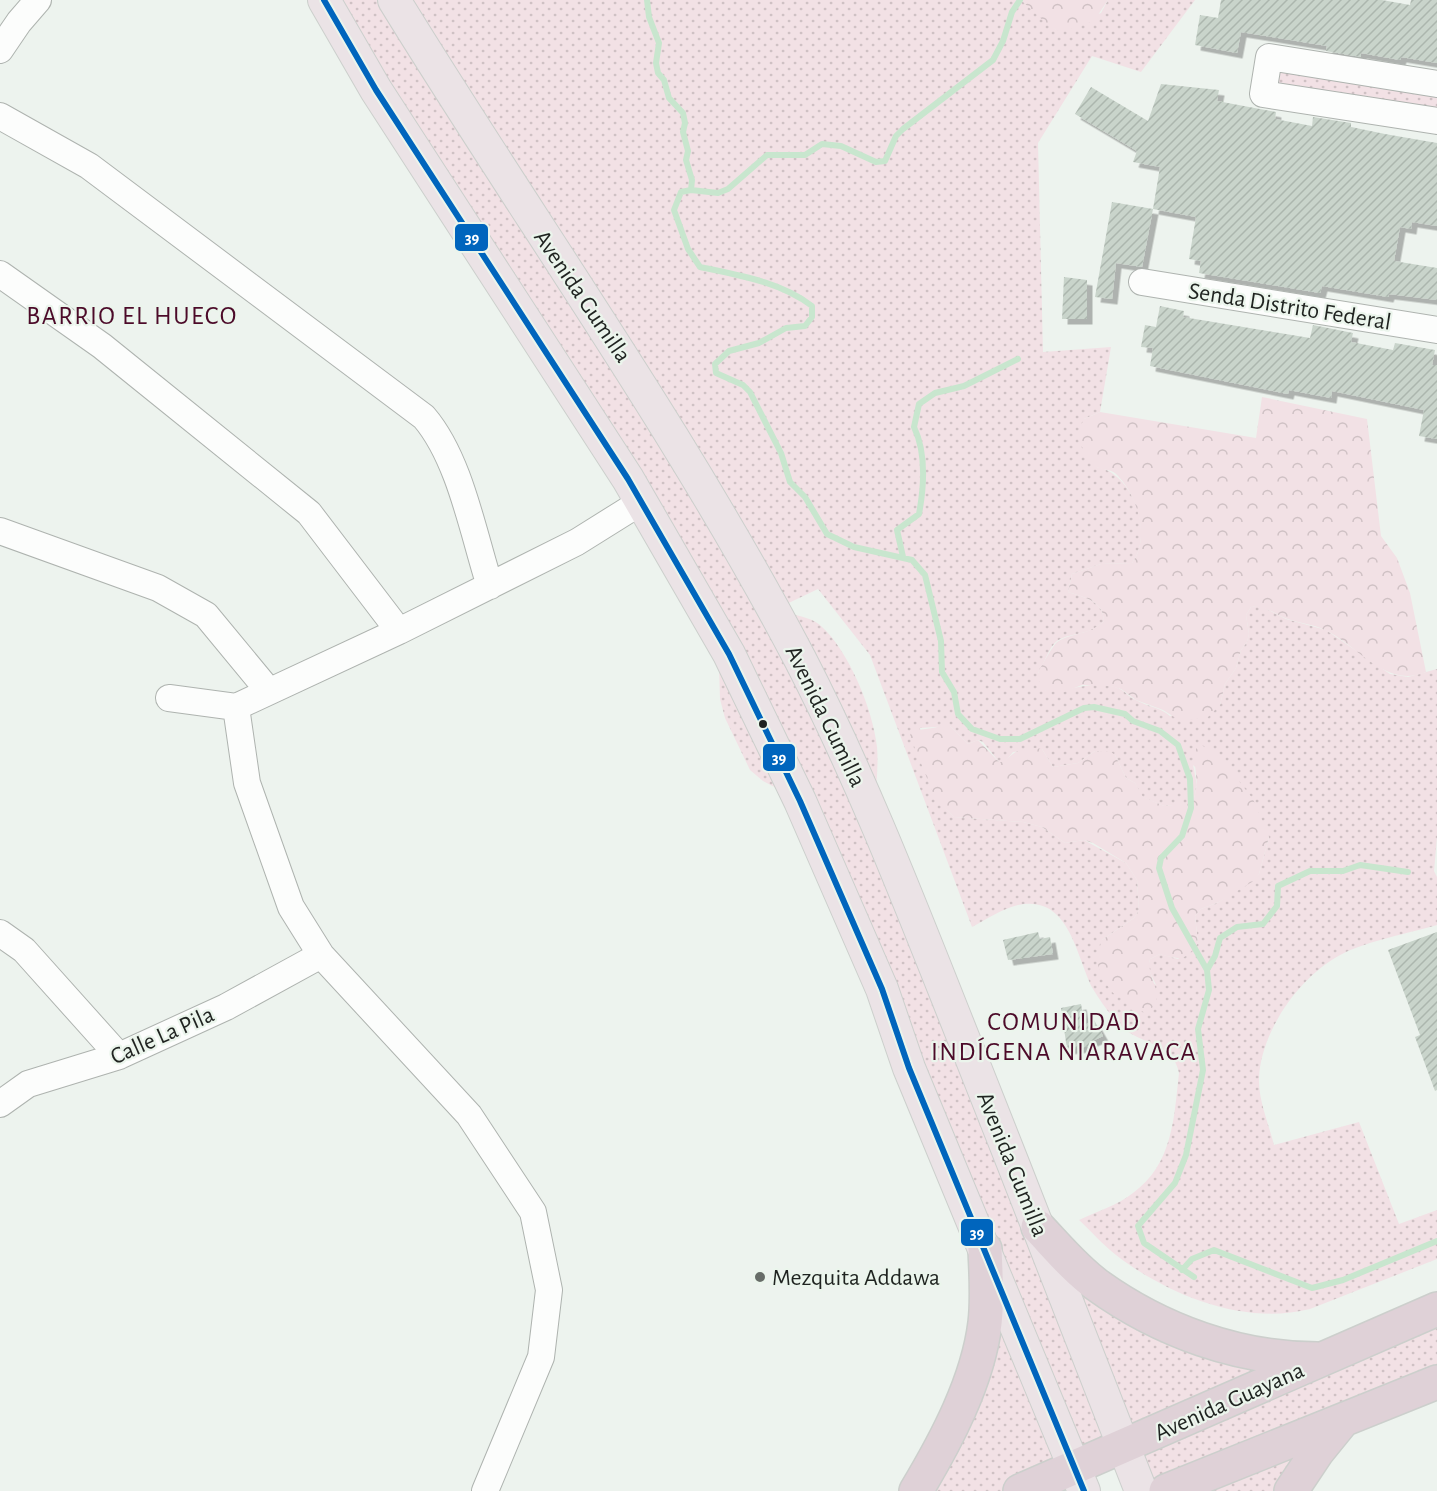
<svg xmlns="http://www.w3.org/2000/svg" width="1437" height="1491" font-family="'Alegreya Sans',sans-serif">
  <defs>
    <pattern id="grass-dots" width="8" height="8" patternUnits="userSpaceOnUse" patternTransform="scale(1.5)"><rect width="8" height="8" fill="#f2e1e5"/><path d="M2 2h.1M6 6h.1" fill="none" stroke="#cfc1c4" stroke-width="1.8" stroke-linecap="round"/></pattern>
    <pattern id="forest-crowns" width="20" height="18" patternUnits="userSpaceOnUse" patternTransform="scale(1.5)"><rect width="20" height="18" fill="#f2e1e5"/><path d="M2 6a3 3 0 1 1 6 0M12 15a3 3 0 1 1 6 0" fill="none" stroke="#cfc1c4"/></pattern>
    <pattern id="building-hatch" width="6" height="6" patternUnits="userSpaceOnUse" patternTransform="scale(1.5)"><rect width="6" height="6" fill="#c9d4cb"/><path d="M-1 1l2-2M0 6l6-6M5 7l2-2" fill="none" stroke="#acb6ae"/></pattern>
    <filter id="shadow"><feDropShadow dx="5.5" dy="5.5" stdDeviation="0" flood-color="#0004"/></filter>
  </defs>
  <rect width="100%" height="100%" fill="#edf3ee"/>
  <path fill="url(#grass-dots)" fill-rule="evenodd" d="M 324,0 L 1021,0 L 1056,30 L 1101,13 L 1108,0 L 1195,0 L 1141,72 L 1092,56 L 1038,143 L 1043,352 L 1111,347 L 1100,412 L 1084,419 L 1097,467 C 1134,474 1154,534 1132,563 L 1101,564 L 1072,574 L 1068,592 C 1085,598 1103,600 1104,621 C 1088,637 1073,631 1057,641 C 1049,647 1044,664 1038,673 L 1046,691 C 1070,692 1096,678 1120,689 C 1126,692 1130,698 1136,700 C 1148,707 1160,707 1170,716 L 1220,705 L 1225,684 L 1236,668 L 1241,650 L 1247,642 L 1249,634 L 1246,615 L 1251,607 L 1261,606 L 1286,619 L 1326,630 L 1390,674 L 1408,677 L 1437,669 L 1437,837 L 1434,871 L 1437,877 L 1437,925 C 1410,933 1368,941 1344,953 C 1301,974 1261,1030 1259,1078 C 1258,1099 1269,1125 1274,1145 L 1359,1122 L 1399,1224 L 1437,1210 L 1437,1259 L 1310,1309 C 1244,1326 1168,1295 1116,1255 C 1103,1245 1091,1231 1079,1220 C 1096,1212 1118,1205 1133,1193 C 1173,1164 1174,1117 1179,1073 C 1173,1042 1140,1045 1121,1026 C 1111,1016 1100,1001 1093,989 C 1076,957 1070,894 1018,905 C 1002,909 987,919 972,927 L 870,655 L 818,589 L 774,610 C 789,615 809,615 821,626 C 849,651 873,710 877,747 C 879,769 875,794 874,816 L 1038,1227 L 1073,1263 L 1271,1356 L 1437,1309 L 1437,1382 L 1345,1418 L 1291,1491 L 1141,1491 L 1123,1447 L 1020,1491 L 916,1491 L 987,1289 L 801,801 L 763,781 L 750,770 L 725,718 L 720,699 L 718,635 ZM 950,726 L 968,744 L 978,740 L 983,742 L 999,762 L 1004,763 L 1013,752 L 1042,749 L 1053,767 L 1078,763 L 1095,751 L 1115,755 L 1126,778 L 1135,783 L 1142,797 L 1164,806 L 1193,804 L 1197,785 L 1193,765 L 1269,837 L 1259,874 L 1219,902 L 1201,909 L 1195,916 L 1198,943 L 1178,959 L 1160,954 L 1150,959 L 1148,968 L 1156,985 L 1102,940 L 1134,918 L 1139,910 L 1137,880 L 1126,863 L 1084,840 L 1065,843 L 1042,827 L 1023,822 L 954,817 C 924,787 923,768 920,728 Z
    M 1269,57 L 1437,84 L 1437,121 L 1263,94 Z"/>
  <path fill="url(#forest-crowns)" d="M 1021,0 L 1108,0 L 1094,21 L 1065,31 L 1056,30 L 1048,25 Z
    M 1262,397 L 1367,419 L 1381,536 L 1397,558 L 1410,593 L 1426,672 C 1385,689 1359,646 1325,630 C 1313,624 1298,623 1285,618 C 1273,613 1265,605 1251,607 L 1246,615 L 1249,634 L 1247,642 L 1241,650 L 1236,668 L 1225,684 L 1220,705 L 1207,718 L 1179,720 L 1163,710 L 1136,700 L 1121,689 L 1110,686 L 1082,685 L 1064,692 L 1046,691 C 1042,686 1037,680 1038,674 C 1039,669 1054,644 1057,642 C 1073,632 1090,635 1104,621 C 1103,600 1085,598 1068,592 L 1072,574 L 1101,564 L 1132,563 C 1151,538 1137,493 1115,473 C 1109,469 1103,470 1097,467 C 1088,462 1082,445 1076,436 L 1084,419 L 1100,412 L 1256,438 Z
    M 940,726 L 950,726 L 968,744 L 978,740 L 999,762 L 1004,762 C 1016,749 1025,746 1042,749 L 1053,767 L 1078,763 L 1095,751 L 1111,752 L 1115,755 L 1126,778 L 1135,783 L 1143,797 L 1164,806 L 1193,803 L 1197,785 L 1194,754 L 1198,745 L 1203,746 L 1220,757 L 1253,799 L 1269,837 L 1259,874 L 1252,882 L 1219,902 L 1201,909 L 1195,916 L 1198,943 C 1184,962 1181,960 1160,954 L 1150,959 C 1145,978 1171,999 1145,1013 L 1113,993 L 1102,978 L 1096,958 L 1102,940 L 1134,918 L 1139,910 L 1137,880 L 1126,863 L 1093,843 L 1084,840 L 1065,843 L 1042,827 L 1023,822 L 954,817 L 935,798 L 910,736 L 911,732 C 921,728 930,730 940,726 Z"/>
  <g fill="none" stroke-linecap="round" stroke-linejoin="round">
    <path stroke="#c8e6ce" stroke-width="6" d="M 647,0 L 649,17 L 659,43 L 656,63 L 658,73 L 664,80 L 669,98 L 683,113 L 685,123 L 683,132 L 688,151 L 686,160 L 692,180 L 691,190
      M 1020,0 L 1012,12 L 1003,41 L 993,60 L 903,129 L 896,136 L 885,161 L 876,162 L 841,146 L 822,144 L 805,155 L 767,155 L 728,189 L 718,193 L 691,190 L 681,192 L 674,210 L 688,249 L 700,267 C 738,275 781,282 812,306 L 812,317 L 805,326 L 786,328 L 759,343 L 729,351 L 715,364 L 716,373 L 743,385 L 750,392 L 781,453 L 790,482 L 805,497 L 827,534 L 854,547 L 912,560 L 925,575 L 941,641 L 942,672 L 954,692 L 958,714 L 972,729 L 1000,739 L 1020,739 L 1084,708 L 1094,707 L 1125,714 L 1133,721 L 1160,731 L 1178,745 L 1190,779 L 1191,808 L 1182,836 L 1161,858 L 1159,868 L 1172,908 L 1207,970 L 1209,990 L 1198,1029 L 1203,1070 L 1186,1155 L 1175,1183 L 1138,1226 L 1144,1243 L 1194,1277
      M 903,557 L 897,530 L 919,514 C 924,487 926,452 914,427 L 919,404 L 935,393 L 964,386 L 1018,359
      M 1207,970 L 1215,956 L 1220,938 L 1237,927 L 1263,924 L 1277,906 L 1278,886 L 1310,871 L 1343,871 L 1360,865 L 1408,872
      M 1182,1270 L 1192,1259 L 1214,1250 L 1312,1288 L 1343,1280 L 1437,1241"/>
  </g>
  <path fill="url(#building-hatch)" filter="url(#shadow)" d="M 1221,0 L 1382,0 L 1410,5 L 1411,0 L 1437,0 L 1437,63 L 1401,57 L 1400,60 L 1361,53 L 1361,57 L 1326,51 L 1327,46 L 1241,32 L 1237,53 L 1195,45 L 1200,15 L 1218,18 Z
    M 1161,84 L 1219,90 L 1217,101 L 1276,112 L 1275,119 L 1312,126 L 1313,117 L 1351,123 L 1351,127 L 1385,134 L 1437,143 L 1437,226 L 1412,222 L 1411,229 L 1400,227 L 1394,261 L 1437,268 L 1437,300 L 1389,294 L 1388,297 L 1322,286 L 1320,293 L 1199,273 L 1201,261 L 1189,259 L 1196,217 L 1153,209 L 1160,167 L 1133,162 L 1137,151 L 1075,114 L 1091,87 L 1148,121 Z
    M 1112,202 L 1153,209 L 1142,267 L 1116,263 L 1112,299 L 1095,297 Z
    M 1064,277 L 1087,280 L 1087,319 L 1062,319 Z
    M 1160,306 L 1184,311 L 1183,317 L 1310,338 L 1313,325 L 1353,333 L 1351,342 L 1393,350 L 1395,343 L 1435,350 L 1432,365 L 1437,365 L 1437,439 L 1419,436 L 1424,410 L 1332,391 L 1331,398 L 1289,390 L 1288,394 L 1150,366 L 1153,348 L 1141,347 L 1145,325 L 1156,327 Z
    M 1038,932 L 1040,939 L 1050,937 L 1053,954 L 1008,960 L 1003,940 Z
    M 1437,932 L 1437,1090 L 1435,1091 L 1415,1037 L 1420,1035 L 1388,950 Z
    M 1081,1004 L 1085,1025 L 1094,1020 L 1103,1036 L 1090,1042 L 1093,1046 L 1067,1049 L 1061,1008 Z"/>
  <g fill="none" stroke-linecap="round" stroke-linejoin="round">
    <defs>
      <path id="minor" d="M 0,50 L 19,22 L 38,0
        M 1437,84 L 1269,57 L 1263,94 L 1437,121
        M 0,116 L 89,166 L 424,417 C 460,459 473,533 490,586
        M 0,274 L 102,346 L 309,513 L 399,631
        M 1142,282 L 1437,330
        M 0,531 L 158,588 L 206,615 L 268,690
        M 169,698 L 236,707 L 399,631 L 577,542 L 641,502
        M 236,707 L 247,783 L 291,907 L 321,955 L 469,1115 L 533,1212 L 549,1290 L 541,1357 L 485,1491
        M 0,933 L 24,950 L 119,1056
        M 0,1104 L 28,1084 L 119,1056 L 226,1007 L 321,955"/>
      <path id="major" d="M 324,0 L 376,90 L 628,479 L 729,654 L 800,801 L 882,989 L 909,1068 L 1084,1491
        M 394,0 C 529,220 680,430 800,659 C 863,781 912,909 963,1037 C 1023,1188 1082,1339 1141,1491"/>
      <path id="highway" d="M 1038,1227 C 1057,1247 1075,1269 1097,1285 C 1161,1331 1239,1359 1317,1359
        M 916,1491 C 946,1441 978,1381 985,1323 C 988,1298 986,1274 985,1249
        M 1020,1491 L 1437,1309
        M 1166,1491 L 1437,1382
        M 1291,1491 L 1317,1452 L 1343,1420"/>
    </defs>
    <use href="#minor" stroke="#aeb3af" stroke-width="28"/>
    <use href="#major" stroke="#cccfcc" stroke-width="34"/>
    <use href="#highway" stroke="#cccfcc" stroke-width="36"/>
    <use href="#minor" stroke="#fcfdfc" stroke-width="26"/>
    <use href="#major" stroke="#ebe3e6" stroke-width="32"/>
    <use href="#highway" stroke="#dfd1d7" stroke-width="33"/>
    <defs>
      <path id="bus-1" d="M 324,0 L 376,90 L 628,479 L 729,654 L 800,801 L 882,989 L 909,1068 L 1084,1491"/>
    </defs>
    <use href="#bus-1" stroke="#ebf5ec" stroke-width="10"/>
    <use href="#bus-1" stroke="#0065bd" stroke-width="6"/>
  </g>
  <circle fill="#1f2320" stroke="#ebf5ec" stroke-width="2" cx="763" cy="724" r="5"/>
  <circle fill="#676c68" stroke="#ebf5ec" stroke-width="2" cx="760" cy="1277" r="6"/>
  <g text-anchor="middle" stroke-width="4.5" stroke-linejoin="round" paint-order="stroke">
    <g font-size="24" fill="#1f2320" stroke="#ebf5ec">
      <text transform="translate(583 296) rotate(56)" y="8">Avenida Gumilla</text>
      <text transform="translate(1290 306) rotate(9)" y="8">Senda Distrito Federal</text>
      <text transform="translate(826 716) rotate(64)" y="8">Avenida Gumilla</text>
      <text transform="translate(162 1035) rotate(-24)" y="8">Calle La Pila</text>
      <text transform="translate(1013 1164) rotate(68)" y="8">Avenida Gumilla</text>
      <text transform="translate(1229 1401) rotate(-24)" y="8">Avenida Guayana</text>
    </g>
    <g font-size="24" fill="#1f2320" stroke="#ebf5ec" text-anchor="start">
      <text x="772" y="1285">Mezquita Addawa</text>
    </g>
    <g font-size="26" letter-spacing="1.5" fill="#4c0a29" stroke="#ebf5ec">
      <text x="132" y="324">BARRIO EL HUECO</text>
      <text x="1064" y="1030">COMUNIDAD<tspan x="1064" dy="30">INDÍGENA NIARAVACA</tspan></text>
    </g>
  </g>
  <g stroke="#ebf5ec" stroke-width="2">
    <rect x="454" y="223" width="35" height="29" rx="6" fill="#0065bd"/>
    <rect x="762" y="743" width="34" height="29" rx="6" fill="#0065bd"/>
    <rect x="960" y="1218" width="34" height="29" rx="6" fill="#0065bd"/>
  </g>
  <g font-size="16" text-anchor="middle" font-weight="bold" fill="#fff">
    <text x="472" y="243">39</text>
    <text x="779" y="763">39</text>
    <text x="977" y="1238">39</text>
  </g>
</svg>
